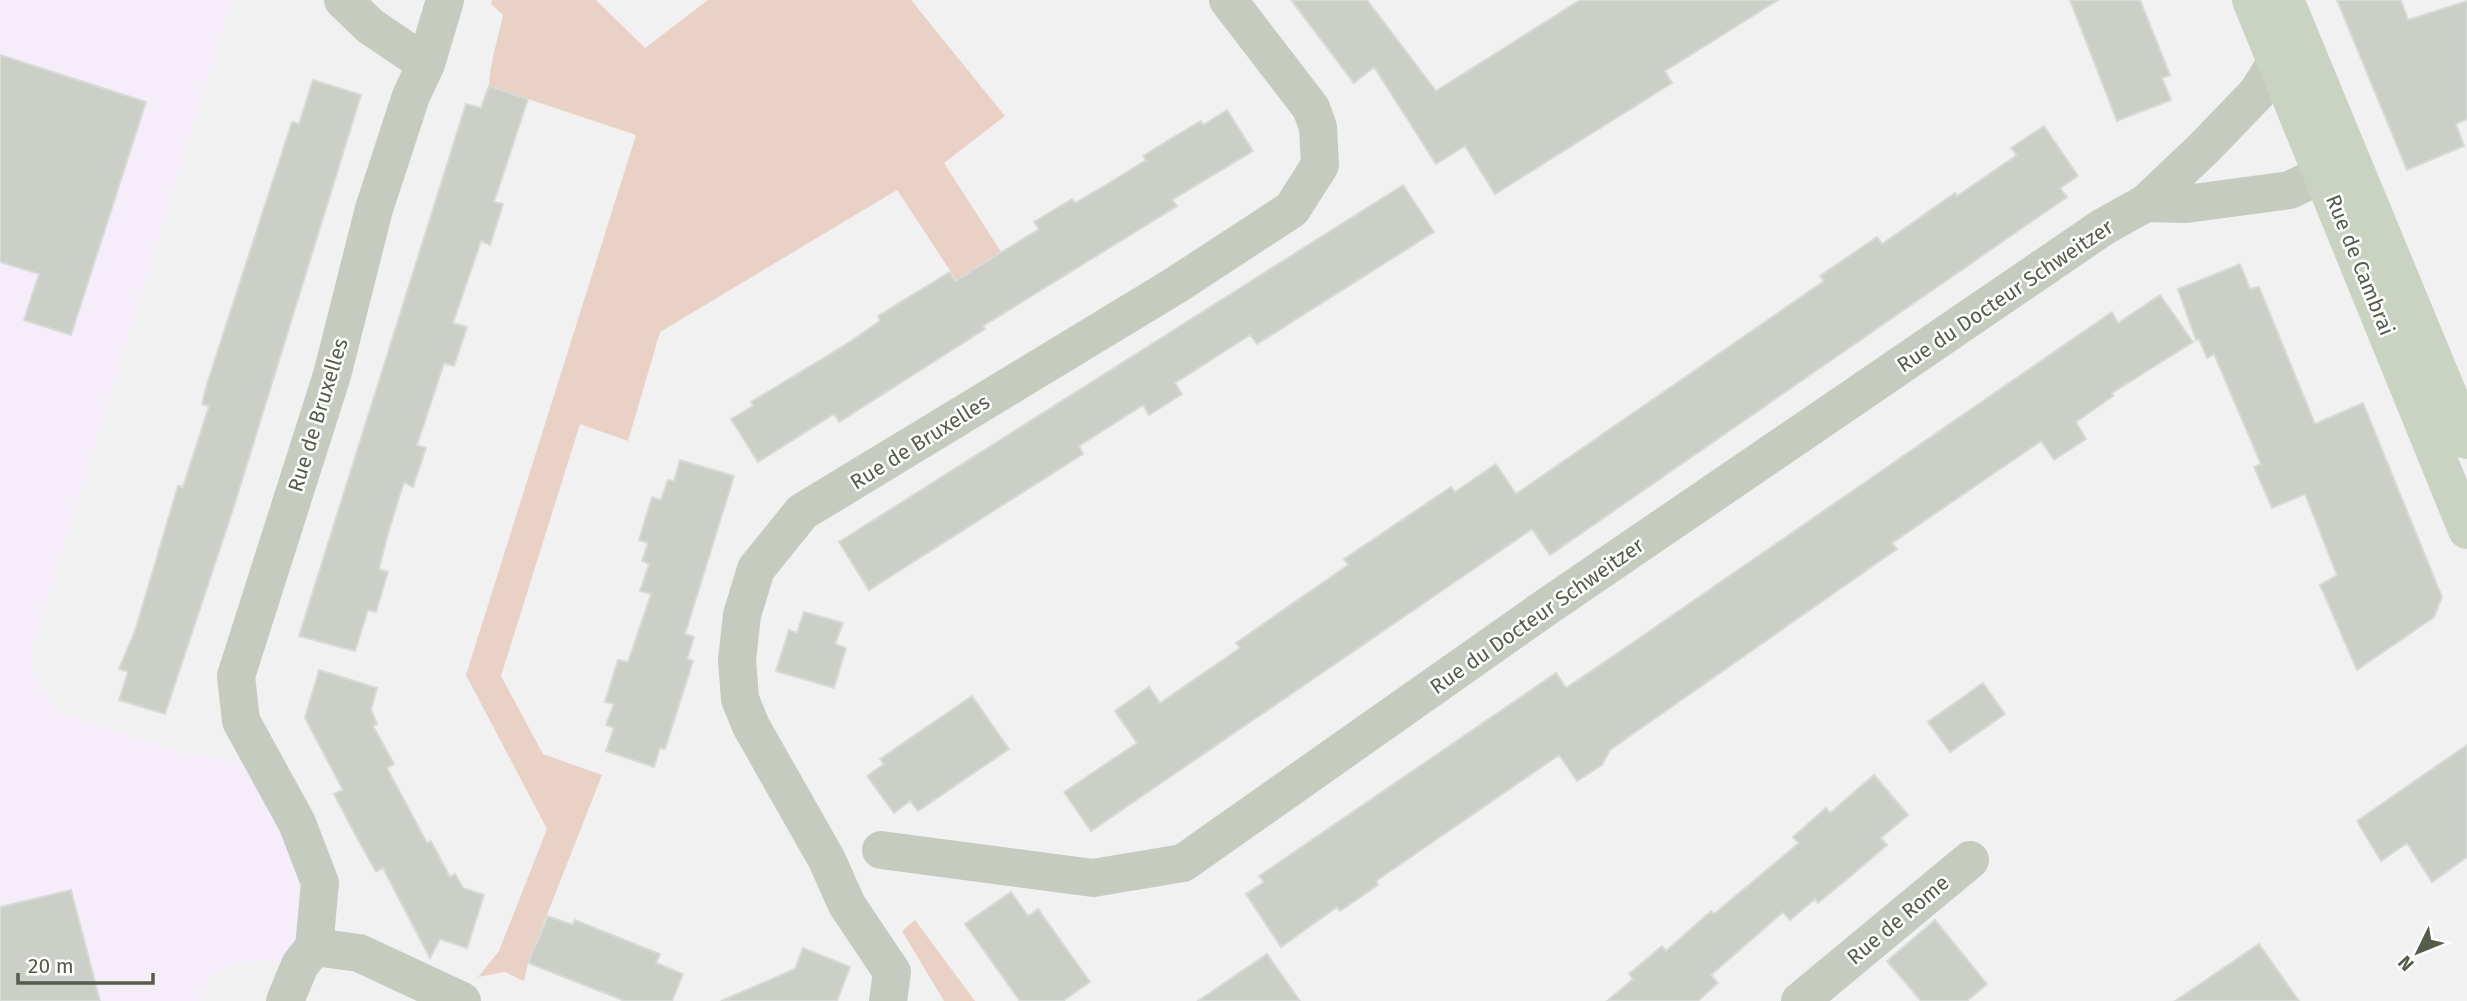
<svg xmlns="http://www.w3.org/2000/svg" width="2467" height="1001" font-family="'Fira Sans',sans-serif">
  <rect width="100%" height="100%" fill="#f1f1f2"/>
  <path fill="#f6edfa" d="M 0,0 L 232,0 L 31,654 L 32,670 L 59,713 L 182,752 L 267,767 L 320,883 L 300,965 L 259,960 L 237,963 L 210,976 L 203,1001 L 0,1001 Z"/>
  <path fill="#ead1c5" d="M 492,0 L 596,0 L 645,48 L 708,0 L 911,0 L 1005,116 L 944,163 L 1030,297 L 986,325 L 897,190 L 660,332 L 628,441 L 580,424 L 501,676 L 543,754 L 602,775 L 528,963 L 524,981 L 505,972 L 478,977 L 499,951 L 547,829 L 466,675 L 636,135 L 489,86 C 490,62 498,39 503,15 L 491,4 Z
    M 915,920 L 975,1001 L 944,1001 L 902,931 Z"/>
  <path fill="#cbcfc8" stroke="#d7dbd5" stroke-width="2" d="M 1291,0 L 1367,0 L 1436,91 L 1580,0 L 1778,0 L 1665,71 L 1672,83 L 1495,194 L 1465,146 L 1436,164 L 1374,67 L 1354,83 Z
    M 2070,0 L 2140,0 L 2170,75 L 2162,78 L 2171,100 L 2117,121 Z
    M 2337,0 L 2401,0 L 2408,20 L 2467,1 L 2467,119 L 2456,124 L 2464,146 L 2407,170 Z
    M 0,55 L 146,102 L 71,335 L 24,320 L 39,274 L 0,262 Z
    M 313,80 L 361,95 L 235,503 L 165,714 L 119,700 L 128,672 L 119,669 L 135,631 L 178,486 L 183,487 L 209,406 L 202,404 L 207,384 L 292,122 L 299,124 Z
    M 489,86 L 528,99 L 494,202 L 503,204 L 490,245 L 481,241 L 453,323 L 467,327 L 454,366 L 444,363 L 417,445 L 426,448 L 413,487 L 404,482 L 389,530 L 379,569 L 388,572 L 376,612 L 368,610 L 355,651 L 299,636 L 466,104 L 481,108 Z
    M 1227,110 L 1253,151 L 1172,200 L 1177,206 L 983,326 L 985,329 L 839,422 L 834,414 L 758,462 L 731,419 L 753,406 L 751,402 L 845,345 L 880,321 L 878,316 L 950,272 L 955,281 L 1039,229 L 1034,222 L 1072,199 L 1075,203 L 1109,183 L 1146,160 L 1143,156 L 1172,138 L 1201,121 L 1203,125 Z
    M 2044,126 L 2078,176 L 2060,188 L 2067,197 L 1550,555 L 1532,529 L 1091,831 L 1064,792 L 1137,743 L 1115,711 L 1149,687 L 1160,703 L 1240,648 L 1236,643 L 1348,565 L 1344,559 L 1451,487 L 1455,492 L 1496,464 L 1516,494 L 1824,281 L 1820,276 L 1877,237 L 1882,244 L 1955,193 L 1957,196 L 2017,155 L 2011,148 Z
    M 1403,185 L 1434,232 L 1257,344 L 1250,335 L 1175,383 L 1182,394 L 1149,415 L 1143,405 L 1079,446 L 1083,454 L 869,590 L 839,542 Z
    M 2240,264 L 2250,289 L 2259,287 L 2315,424 L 2363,403 L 2442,597 L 2434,617 L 2357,670 L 2320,585 L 2337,575 L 2305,494 L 2272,508 L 2254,467 L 2261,464 L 2214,354 L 2207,358 L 2199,339 L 2196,340 L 2178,289 Z
    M 2160,295 L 2193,342 L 2112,393 L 2113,396 L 2076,422 L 2086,439 L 2054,460 L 2041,441 L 1892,543 L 1897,549 L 1610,750 L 1602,765 L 1577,781 L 1559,755 L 1376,881 L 1378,885 L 1340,911 L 1337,907 L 1281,947 L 1246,894 L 1264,882 L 1259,876 L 1556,673 L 1566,688 L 1609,659 L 2112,312 L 2118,323 Z
    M 680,460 L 734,476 L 685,634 L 694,637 L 687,659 L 693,661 L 665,749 L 660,748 L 654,767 L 606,751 L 614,728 L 606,725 L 614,704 L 605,702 L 618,660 L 628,662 L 651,594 L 640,591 L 649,564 L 642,561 L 648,543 L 639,540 L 652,497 L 661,500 L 668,480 L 674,481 Z
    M 804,612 L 843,623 L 835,644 L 846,648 L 834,688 L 776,671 L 789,630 L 797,633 Z
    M 319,670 L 377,688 L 371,710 L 377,724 L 373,726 L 394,764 L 387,768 L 427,843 L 431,841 L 450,877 L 455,874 L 463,888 L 484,895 L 467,948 L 440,939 L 430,958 L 383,868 L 376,872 L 355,834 L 334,794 L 343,790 L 305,718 Z
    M 1983,683 L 2005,714 L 1950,752 L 1928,722 Z
    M 972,696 L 1009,749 L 918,811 L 910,801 L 894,813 L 867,776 L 884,764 L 880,759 Z
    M 2467,745 L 2467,857 L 2432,882 L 2407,843 L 2381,861 L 2357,821 Z
    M 1874,775 L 1908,815 L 1881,838 L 1887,845 L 1852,875 L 1818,903 L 1815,899 L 1790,920 L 1783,912 L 1711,975 L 1718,983 L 1698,1001 L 1607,1001 L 1633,979 L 1629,974 L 1662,946 L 1666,951 L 1711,911 L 1714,914 L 1799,843 L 1793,837 L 1826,808 L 1830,813 Z
    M 71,890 L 100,1001 L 0,1001 L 0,907 Z
    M 1011,892 L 1028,916 L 1038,909 L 1090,982 L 1063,1001 L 1020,1001 L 965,924 Z
    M 548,916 L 573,925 L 575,920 L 660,954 L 656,963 L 683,974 L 672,1001 L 625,1001 L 528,963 Z
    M 1935,920 L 1987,984 L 1967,1001 L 1921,1001 L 1887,961 Z
    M 2259,944 L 2299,1001 L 2175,1001 Z
    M 803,948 L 850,967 L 837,1001 L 721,1001 L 795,969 Z
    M 1267,954 L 1300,1001 L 1198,1001 Z"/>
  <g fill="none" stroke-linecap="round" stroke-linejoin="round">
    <path stroke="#c5cbbe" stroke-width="38" d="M 343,0 L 370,26 L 426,64
      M 2146,203 L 2186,204 L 2290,190 L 2323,174 L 2336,144
      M 881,850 L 1093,878 L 1183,863 L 1545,608 L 2103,227 L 2146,203 L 2204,148 L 2257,93 L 2276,63
      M 314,947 L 359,953 L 462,1001
      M 285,1001 L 300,965 L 314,947 L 320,883 L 297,823 L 241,721 L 236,676 L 332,375 L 374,209 L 411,96 L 426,64 L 445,0
      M 888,1001 L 892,972 L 847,905 L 827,860 L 751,726 L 740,699 L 737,660 L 742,615 L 756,569 L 802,512 L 1176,285 L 1292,209 L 1320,165 L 1318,127 L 1311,108 L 1228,0
      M 1800,1001 L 1970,860"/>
    <path stroke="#cad2c1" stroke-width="38" d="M 2251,0 L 2467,530
      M 2285,0 L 2467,440"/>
  </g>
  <g text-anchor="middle" stroke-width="5" stroke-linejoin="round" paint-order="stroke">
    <g font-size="21" fill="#555c4a" stroke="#fff">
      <text transform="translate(2360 265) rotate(68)" y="7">Rue de Cambrai</text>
      <text transform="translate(2005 296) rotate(-34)" y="7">Rue du Docteur Schweitzer</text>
      <text transform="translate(318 415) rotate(-73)" y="7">Rue de Bruxelles</text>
      <text transform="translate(920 442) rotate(-32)" y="7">Rue de Bruxelles</text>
      <text transform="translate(1537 616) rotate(-35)" y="7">Rue du Docteur Schweitzer</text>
      <text transform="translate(1898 920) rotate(-40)" y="7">Rue de Rome</text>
    </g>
  </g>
  <g transform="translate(2418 952) rotate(227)" stroke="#ffffff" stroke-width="5" paint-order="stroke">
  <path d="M0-5L12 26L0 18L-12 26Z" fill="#555c4a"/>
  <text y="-10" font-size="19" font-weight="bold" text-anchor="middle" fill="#555c4a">N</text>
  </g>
  <path d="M18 973v10h135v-10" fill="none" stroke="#555c4a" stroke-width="3.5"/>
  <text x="28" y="973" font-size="21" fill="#555c4a" stroke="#ffffff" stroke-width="5" paint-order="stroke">20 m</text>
</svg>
